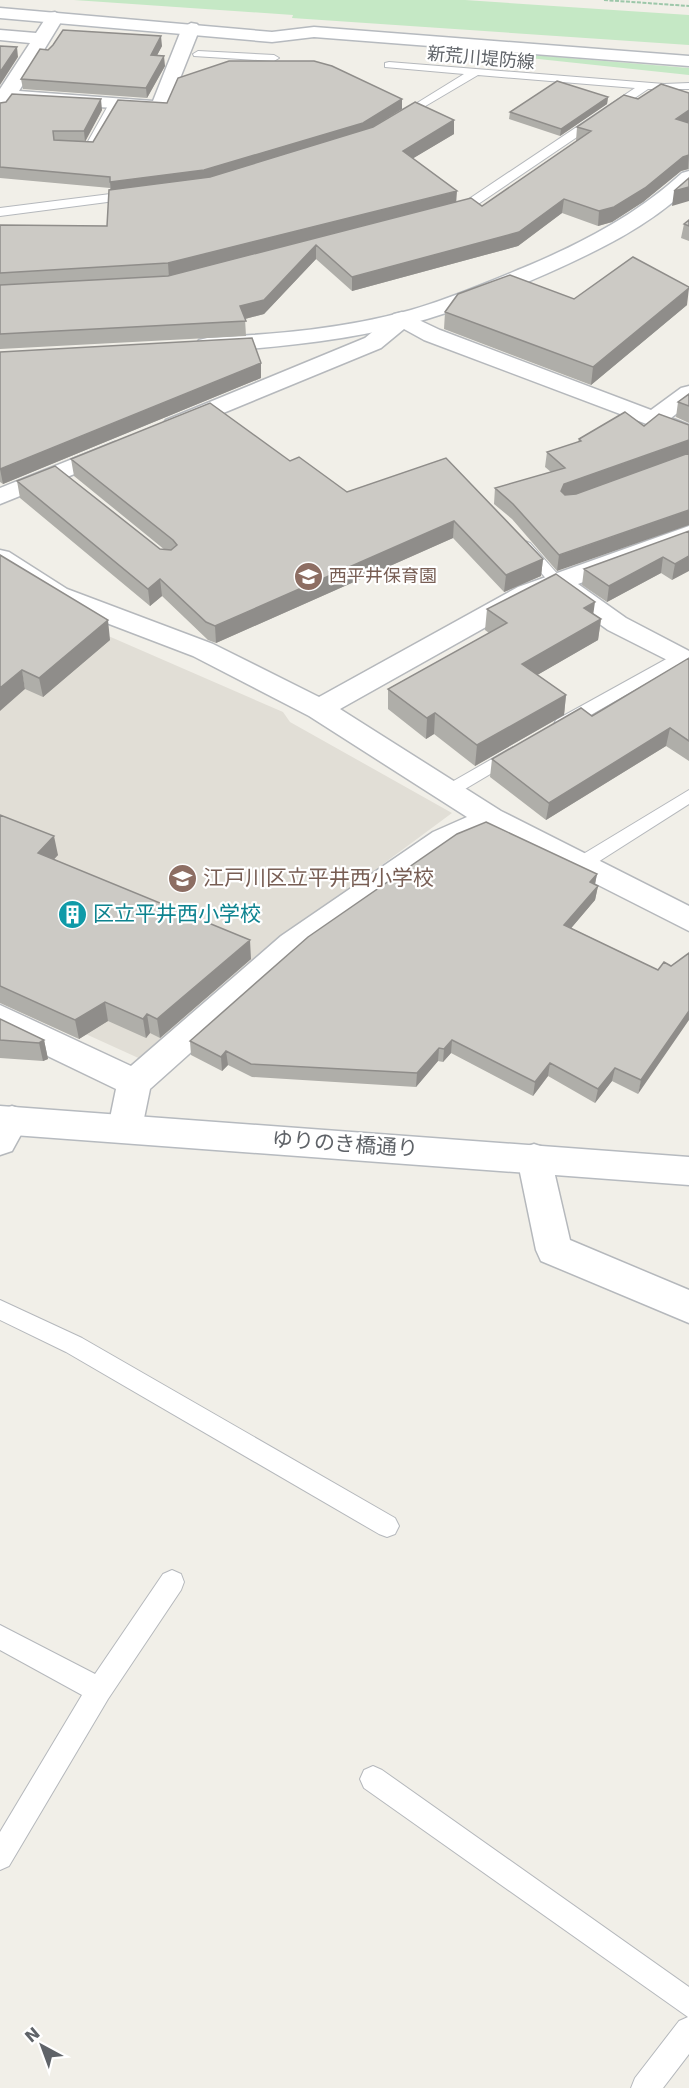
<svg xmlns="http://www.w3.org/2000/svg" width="689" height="2088" font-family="'DejaVu Sans','Noto Sans JP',sans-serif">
  <rect width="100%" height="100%" fill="#f1efe8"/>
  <path fill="#e1ded6" d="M 44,608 L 283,712 L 290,722 L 452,813 L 275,944 L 145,1061 L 0,995 L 0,627 Z"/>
  <path fill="#c5e8c5" d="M 74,0 L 465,0 L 689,15 L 689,45 L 292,18 L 293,15 Z
    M 460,49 L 689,68 L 689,75 L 455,50 Z"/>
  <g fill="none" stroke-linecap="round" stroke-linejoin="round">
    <defs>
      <path id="lane" d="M 198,51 L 274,55 L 279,58 L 274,61 L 194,56 L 193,54 Z
        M 389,62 L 664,84 L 689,83 L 689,89 L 648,89 L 465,213 L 448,215 L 448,209 L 457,207 L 635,88 L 478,75 L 400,121 L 394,118 L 396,116 L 464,74 L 385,67 L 385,63 Z
        M 110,102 L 120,104 L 96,148 L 90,151 L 82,150 L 80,148 L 86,145 Z
        M 134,191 L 138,192 L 138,198 L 0,216 L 0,208 Z
        M 525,541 L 530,543 L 561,578 L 564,581 L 561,584 L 551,584 L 520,549 L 517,546 Z
        M 679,652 L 685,653 L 687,657 L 685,661 L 568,728 L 556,728 L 554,724 L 556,720 Z
        M 513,747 L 521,753 L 519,757 L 455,795 L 443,795 L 440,791 L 443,787 Z
        M 689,790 L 689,804 L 587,869 L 575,869 L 572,864 L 575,859 Z
        M 0,1300 L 82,1338 L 395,1518 L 399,1526 L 395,1534 L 387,1537 L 379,1534 L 66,1352 L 0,1320 Z
        M 172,1570 L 181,1574 L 184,1582 L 181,1590 L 108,1699 L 9,1866 L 0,1870 L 0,1832 L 82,1695 L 0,1650 L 0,1625 L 95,1674 L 163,1574 Z
        M 373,1766 L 382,1770 L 689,1987 L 689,2054 L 663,2088 L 631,2088 L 635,2078 L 679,2021 L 688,2017 L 364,1788 L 360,1779 L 364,1770 Z"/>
      <path id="street" d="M 55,12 L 64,17 L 19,91 L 153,101 L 182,28 L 191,23 L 197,24 L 200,28 L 167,111 L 12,102 L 7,110 L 0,112 L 0,89 L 30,43 L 0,40 L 0,30 L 36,33 L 49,13 Z
        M 402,312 L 440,330 L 651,410 L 681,388 L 689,386 L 689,404 L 671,418 L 689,425 L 689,440 L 424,340 L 404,329 L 381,348 L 182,430 L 166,430 L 162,425 L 166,420 L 365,338 L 394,314 Z
        M 115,442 L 124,444 L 127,449 L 124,454 L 0,504 L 0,488 Z
        M 689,526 L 689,543 L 578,584 L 626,618 L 689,651 L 689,671 L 608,630 L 555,592 L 536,599 L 340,709 L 501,811 L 689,906 L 689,931 L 490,830 L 455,846 L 303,952 L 150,1089 L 142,1128 L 137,1138 L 125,1142 L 113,1138 L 108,1128 L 116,1089 L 0,1033 L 0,1005 L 131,1066 L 281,936 L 433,832 L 467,817 L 309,716 L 193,656 L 49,601 L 0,569 L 0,550 L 9,552 L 67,589 L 213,644 L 319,697 L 518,587 Z
        M 12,1106 L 24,1110 L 29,1120 L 12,1151 L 0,1155 L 0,1110 Z
        M 534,1144 L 546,1148 L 551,1158 L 570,1240 L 689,1290 L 689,1323 L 541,1261 L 536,1250 L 517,1158 L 522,1148 Z"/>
      <path id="secondary" d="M 0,8 L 272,32 L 314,27 L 689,56 L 689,66 L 314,37 L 272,42 L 0,18 Z
        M 689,171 L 689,188 C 648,227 597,251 546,274 C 507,291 468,307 427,319 C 356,340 281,347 207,352 L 199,350 L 196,345 L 199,340 L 207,338 C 275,334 345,329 411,310 C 452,298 491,281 530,265 C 586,241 637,214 682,173 Z
        M 0,1106 L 689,1157 L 689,1185 L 0,1134 Z"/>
    </defs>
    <use href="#lane" stroke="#b5b8bc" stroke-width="2"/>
    <use href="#street" stroke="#b5b8bc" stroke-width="3"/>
    <use href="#secondary" stroke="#b6babf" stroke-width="3"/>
    <path stroke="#9cc7a9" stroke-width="2" stroke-dasharray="4 1.5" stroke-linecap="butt" d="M 604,0 L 689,6"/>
    <use href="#lane" fill="#fff" fill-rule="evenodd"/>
    <use href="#street" fill="#fff" fill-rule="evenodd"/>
    <use href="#secondary" fill="#fff" fill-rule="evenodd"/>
  </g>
  <path fill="#afaea9" d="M 162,46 L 157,55 L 165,66 L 147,98 L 23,89 L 21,79 L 48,50 Z
    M 608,97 L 607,104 L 560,136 L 509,119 L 510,112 Z
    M 0,103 L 102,110 L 85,141 L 93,142 L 167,103 L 402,109 L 372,127 L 454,134 L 413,158 L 456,202 L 482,206 L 577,141 L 576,141 L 577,127 L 689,123 L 689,169 L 681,171 L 643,202 L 612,222 L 598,226 L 562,213 L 518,246 L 352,291 L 316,259 L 264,314 L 245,319 L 246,336 L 0,349 L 0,225 L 107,226 L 111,190 L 110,188 L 0,178 Z
    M 689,220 L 689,241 L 681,238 L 684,224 Z
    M 574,299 L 687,305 L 591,385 L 444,329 L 445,312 Z
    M 0,352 L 261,363 L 261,378 L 3,484 L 0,482 Z
    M 689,394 L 689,423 L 676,417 L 678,402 Z
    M 625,412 L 557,571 L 512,519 L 494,504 L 495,488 L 551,472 L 545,467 L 547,452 L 578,442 L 579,439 Z
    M 446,458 L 543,559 L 541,576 L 504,592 L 453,538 L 216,643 L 208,640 L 162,596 L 150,606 L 20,498 L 17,481 L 160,549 L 165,550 L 74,476 L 71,459 L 290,461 L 347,492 Z
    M 689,531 L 672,580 L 661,573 L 607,602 L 582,585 L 584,569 Z
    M 0,555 L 110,640 L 43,697 L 25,689 Z
    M 487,609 L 594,614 L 601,619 L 598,640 L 537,675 L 566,695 L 564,715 L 475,766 L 434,734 L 426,739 L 388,709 L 388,689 L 489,633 L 485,630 Z
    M 689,658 L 689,761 L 666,746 L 546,820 L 490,777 L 492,759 L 592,716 Z
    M 0,815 L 58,855 L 54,859 L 251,959 L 160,1038 L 150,1033 L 146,1038 L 108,1021 L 79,1039 L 0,1003 Z
    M 597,874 L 595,885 L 598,886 L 595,900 L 571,928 L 658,970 L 671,966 L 638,1094 L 612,1081 L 595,1103 L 548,1076 L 533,1096 L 451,1053 L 443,1062 L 438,1061 L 416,1087 L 252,1077 L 228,1065 L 222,1071 L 191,1055 L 190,1041 Z
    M 0,1019 L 44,1040 L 48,1059 L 43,1061 L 0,1058 Z"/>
  <path fill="#8f8d8a" d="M 161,36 L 162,46 L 152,65 L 151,55 Z
    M 17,47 L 18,57 L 0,85 L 0,72 Z
    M 164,56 L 165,66 L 147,98 L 146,88 Z
    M 608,97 L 607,104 L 560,136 L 561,129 Z
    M 101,99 L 102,110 L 85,142 L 84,131 Z
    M 402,99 L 402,109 L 363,133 L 205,181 L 111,192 L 110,182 Z
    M 689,110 L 689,122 L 674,133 L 676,119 Z
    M 454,120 L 454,134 L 402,165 L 403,151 Z
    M 689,155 L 688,169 L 681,171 L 643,202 L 612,222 L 598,226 L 599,211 L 683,157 Z
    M 689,187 L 689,201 L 672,206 L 674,191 Z
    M 457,191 L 456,205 L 169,278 L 168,263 Z
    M 564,199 L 562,213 L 518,246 L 352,291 L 352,277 Z
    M 316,245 L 316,259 L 264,314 L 241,320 L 240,306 Z
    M 689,288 L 687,305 L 591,385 L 593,367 Z
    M 261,363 L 261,378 L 3,484 L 0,469 Z
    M 689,440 L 689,455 L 562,500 L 561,491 L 564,484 Z
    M 689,510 L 689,525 L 557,571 L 559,555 Z
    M 454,521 L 453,538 L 216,643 L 215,626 Z
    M 689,556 L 689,571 L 672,580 L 675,564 Z
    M 663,557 L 661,573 L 607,602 L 609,586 Z
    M 543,559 L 541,576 L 504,592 L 506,575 Z
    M 160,579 L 162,596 L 150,606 L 148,589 Z
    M 595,602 L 592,623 L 584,608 Z
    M 601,619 L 598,640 L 520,685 L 522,664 Z
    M 108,620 L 110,640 L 43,697 L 39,678 Z
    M 22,670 L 25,689 L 0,711 L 0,688 Z
    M 566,695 L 564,715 L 475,766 L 477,745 Z
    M 435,713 L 434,734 L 426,739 L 427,718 Z
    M 670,728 L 666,746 L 546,820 L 549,803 Z
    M 54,836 L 58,855 L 42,872 L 38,853 Z
    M 597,874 L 594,888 L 590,882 Z
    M 598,886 L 595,900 L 562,939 L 564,925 Z
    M 250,940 L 251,959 L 160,1038 L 157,1019 Z
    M 105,1002 L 108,1021 L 79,1039 L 75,1020 Z
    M 689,1011 L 689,1020 L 638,1094 L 641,1080 Z
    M 147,1014 L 150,1033 L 146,1038 L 143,1019 Z
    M 44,1040 L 48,1059 L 43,1061 L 39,1043 Z
    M 452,1040 L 451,1053 L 443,1062 L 444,1049 Z
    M 439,1048 L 438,1061 L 416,1087 L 417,1073 Z
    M 226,1051 L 228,1065 L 222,1071 L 221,1057 Z
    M 550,1063 L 548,1076 L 533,1096 L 535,1082 Z
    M 615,1068 L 612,1081 L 595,1103 L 598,1089 Z"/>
  <path fill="#cccac5" stroke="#8f8d8a" stroke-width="1.5" d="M 63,30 L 161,36 L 151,55 L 164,56 L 146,88 L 21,79 L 40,49 L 48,50 L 53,45 Z
    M 0,46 L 17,47 L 0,72 Z
    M 229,61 L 314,61 L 332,66 L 402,99 L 363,123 L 204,170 L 110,182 L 110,177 L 0,167 L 0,103 L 6,102 L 12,94 L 101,99 L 84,131 L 53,131 L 54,140 L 93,142 L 118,100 L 167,103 L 178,78 Z
    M 557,81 L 608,97 L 561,129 L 510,112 Z
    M 661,84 L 689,93 L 689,110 L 676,119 L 689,123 L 689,155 L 683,157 L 645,188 L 614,207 L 599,211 L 564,199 L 519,232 L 352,277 L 316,245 L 264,300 L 240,306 L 246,321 L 0,334 L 0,285 L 168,276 L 471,198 L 482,206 L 591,131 L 577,127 L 624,95 L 638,99 Z
    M 415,102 L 454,120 L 403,151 L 457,191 L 168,263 L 0,273 L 0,225 L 107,226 L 109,190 L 210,177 L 373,127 Z
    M 689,178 L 689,187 L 674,191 Z
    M 689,220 L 689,226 L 684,224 Z
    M 633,257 L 689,287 L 689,288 L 593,367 L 445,312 L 458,294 L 510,275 L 574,299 Z
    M 252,338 L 261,363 L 0,469 L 0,352 Z
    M 689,394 L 689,406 L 678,402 Z
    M 210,403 L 290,461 L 299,457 L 347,492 L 446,458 L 543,559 L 506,575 L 454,521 L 215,626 L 206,622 L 160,579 L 148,589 L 17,481 L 55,466 L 160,549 L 171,550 L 177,545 L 173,540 L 71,459 Z
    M 625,412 L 644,426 L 659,414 L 689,425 L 689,440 L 564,484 L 561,491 L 565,495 L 576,494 L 689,453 L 689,510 L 559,555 L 513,504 L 495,488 L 565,468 L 547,452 L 581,441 L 579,439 Z
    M 689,531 L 689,556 L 675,564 L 663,557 L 609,586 L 584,569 Z
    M 0,555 L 108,620 L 39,678 L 22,670 L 0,688 Z
    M 556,574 L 595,602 L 584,608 L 601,619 L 522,664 L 566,695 L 477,745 L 435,713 L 427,718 L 388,689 L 507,623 L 487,609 Z
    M 689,658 L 689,741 L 670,728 L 549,803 L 492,759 L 581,708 L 592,716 Z
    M 0,815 L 54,836 L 38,853 L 250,940 L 157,1019 L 147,1014 L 143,1019 L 105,1002 L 75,1020 L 0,986 Z
    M 486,822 L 597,874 L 590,882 L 598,886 L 564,925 L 658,970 L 664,962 L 671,966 L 689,953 L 689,1011 L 641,1080 L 615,1068 L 598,1089 L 550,1063 L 535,1082 L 452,1040 L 444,1049 L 439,1048 L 417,1073 L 251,1064 L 226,1051 L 221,1057 L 190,1041 L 308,937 L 457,834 Z
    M 0,1019 L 44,1040 L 39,1043 L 0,1040 Z"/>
  <defs>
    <symbol id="school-disc" viewBox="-11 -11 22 22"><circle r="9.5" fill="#8d6e63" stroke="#fff"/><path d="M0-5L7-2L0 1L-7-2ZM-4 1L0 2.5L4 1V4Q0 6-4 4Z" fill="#fff"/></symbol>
    <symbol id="building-disc" viewBox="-11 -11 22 22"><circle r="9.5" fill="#0f9aa8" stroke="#fff"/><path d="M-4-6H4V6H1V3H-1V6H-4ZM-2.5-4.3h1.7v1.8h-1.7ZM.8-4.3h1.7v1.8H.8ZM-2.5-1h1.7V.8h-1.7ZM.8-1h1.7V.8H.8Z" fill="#fff"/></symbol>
  </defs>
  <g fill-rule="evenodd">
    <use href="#school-disc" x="292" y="560" width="33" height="33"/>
    <use href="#school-disc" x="166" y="862" width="33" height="33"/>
    <use href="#building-disc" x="56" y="898" width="33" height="33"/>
  </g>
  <g text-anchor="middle" stroke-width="4.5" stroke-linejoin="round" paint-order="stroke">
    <g font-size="18" fill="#5f6368" stroke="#fff">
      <text transform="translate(481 58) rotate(5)" y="6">新荒川堤防線</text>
    </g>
    <g font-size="18" fill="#785e54" stroke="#fff" text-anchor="start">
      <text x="329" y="582">西平井保育園</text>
    </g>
    <g font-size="21" fill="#785e54" stroke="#fff" text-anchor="start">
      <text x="203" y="885">江戸川区立平井西小学校</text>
    </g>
    <g font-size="21" fill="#0d838f" stroke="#fff" text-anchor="start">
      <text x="93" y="921">区立平井西小学校</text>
    </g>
    <g font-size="21" fill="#5f6368" stroke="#fff">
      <text transform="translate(345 1144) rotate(4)" y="7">ゆりのき橋通り</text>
    </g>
  </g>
  <g transform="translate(42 2046) rotate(319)" stroke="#ffffff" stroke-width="4.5" paint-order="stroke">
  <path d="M0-4.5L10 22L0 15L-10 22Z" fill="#5f6368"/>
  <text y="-9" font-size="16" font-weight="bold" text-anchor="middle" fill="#5f6368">N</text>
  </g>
</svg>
